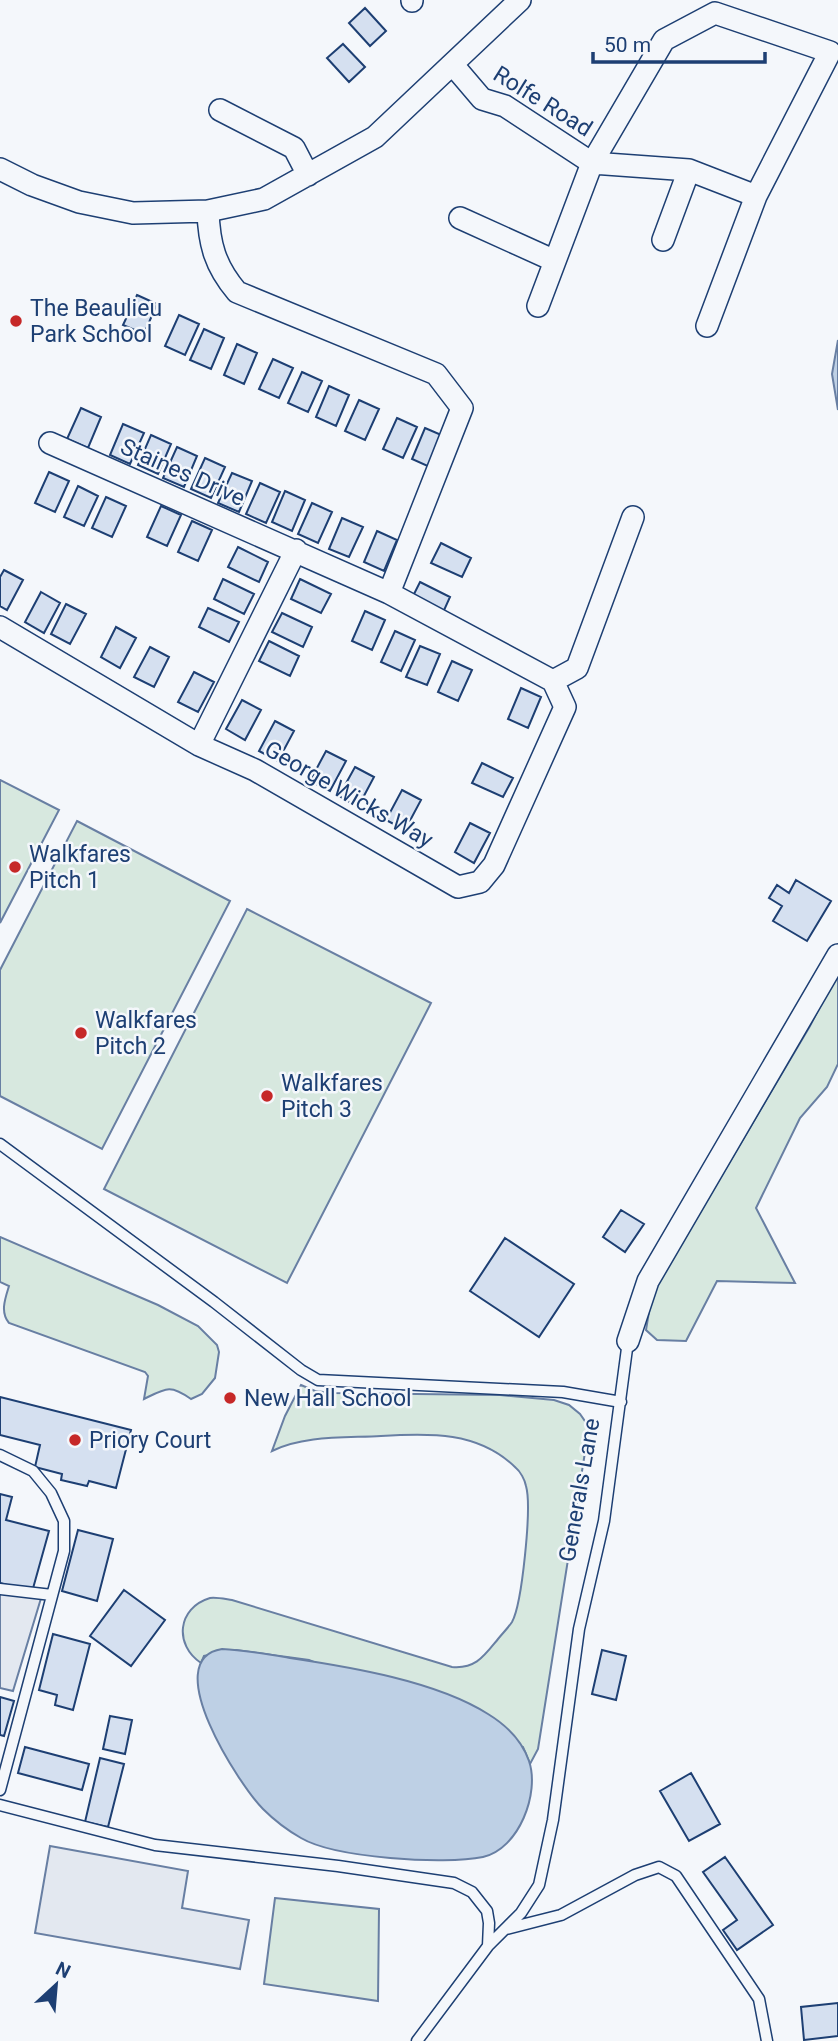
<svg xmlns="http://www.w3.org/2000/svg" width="838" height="2041" font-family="Roboto,sans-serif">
  <rect width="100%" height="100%" fill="#f4f7fb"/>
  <path fill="#d7e8df" stroke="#687fa3" stroke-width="2" d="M 0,780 L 59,810 L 0,923 Z
    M 77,821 L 230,901 L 102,1149 L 0,1096 L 0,970 Z
    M 247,909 L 431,1003 L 287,1283 L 104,1189 Z
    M 838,971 L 838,1064 L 827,1087 L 800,1118 L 756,1208 L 795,1283 L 717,1281 L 686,1341 L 657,1340 L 646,1330 L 652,1293 L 810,1026 Z
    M 0,1237 L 158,1305 L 198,1326 L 217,1345 L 219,1352 L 215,1378 L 202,1394 L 191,1399 C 170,1384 166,1388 144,1399 L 148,1376 L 145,1372 L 9,1323 C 0,1312 5,1299 9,1286 L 0,1282 Z
    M 301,1385 L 315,1391 L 332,1393 L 500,1395 L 554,1400 L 569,1405 L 580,1414 L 589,1427 L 538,1749 L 530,1764 L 523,1747 L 309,1660 L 236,1650 L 204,1656 L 201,1663 C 174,1645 177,1608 210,1598 C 216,1597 225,1599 232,1600 L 452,1667 C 476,1669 484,1656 498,1639 C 502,1634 508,1628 512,1622 C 522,1604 532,1507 526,1486 C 525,1480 520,1471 516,1468 C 479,1431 429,1433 381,1436 C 346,1438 304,1435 272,1451 L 285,1416 Z
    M 275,1898 L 379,1909 L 378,2001 L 264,1984 Z"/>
  <path fill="#e3e8f0" stroke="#687fa3" stroke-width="2" d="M 0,1583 L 42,1595 L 13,1691 L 0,1688 Z
    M 50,1846 L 188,1871 L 182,1908 L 249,1920 L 240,1969 L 35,1933 Z"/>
  <path fill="#bed0e5" stroke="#687fa3" stroke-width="2" d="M 838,340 L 838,410 L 832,374 Z
    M 222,1649 C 245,1650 267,1654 290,1658 C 350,1667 436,1681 488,1714 C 506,1725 522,1741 529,1761 C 540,1793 519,1849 483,1857 C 444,1865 335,1858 301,1838 C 287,1830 274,1820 263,1809 C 240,1786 157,1659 222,1649 Z"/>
  <path fill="#d5e0f0" stroke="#1d3f73" stroke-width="2" d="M 365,8 L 386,31 L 370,46 L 349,23 Z
    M 343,44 L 365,67 L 349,82 L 327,58 Z
    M 137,295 L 157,304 L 144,334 L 123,325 Z
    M 179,315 L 199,324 L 185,355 L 165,346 Z
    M 204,329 L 224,338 L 211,369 L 190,360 Z
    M 237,344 L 257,353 L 244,384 L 224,375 Z
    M 273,359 L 293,368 L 279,398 L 259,389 Z
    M 302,372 L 322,381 L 308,412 L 288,403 Z
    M 329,386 L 349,395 L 336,426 L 316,417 Z
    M 359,400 L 379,409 L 365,440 L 345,431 Z
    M 81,408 L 101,417 L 88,448 L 67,439 Z
    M 397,418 L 417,427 L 403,458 L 383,449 Z
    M 123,424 L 144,433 L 130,464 L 110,455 Z
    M 425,428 L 446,437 L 432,468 L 412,459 Z
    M 151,435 L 171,444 L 158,474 L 138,465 Z
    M 177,447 L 197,456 L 184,487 L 163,478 Z
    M 205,458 L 225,467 L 211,498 L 191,489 Z
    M 49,472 L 69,481 L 55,512 L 35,503 Z
    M 232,473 L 252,481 L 239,512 L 218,503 Z
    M 260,483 L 280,492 L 266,523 L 246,514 Z
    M 78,486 L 98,496 L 84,526 L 64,517 Z
    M 285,491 L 305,500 L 292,531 L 272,522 Z
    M 106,497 L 126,506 L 112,537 L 92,528 Z
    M 312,503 L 332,512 L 318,543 L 298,534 Z
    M 161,506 L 181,515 L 167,546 L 147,537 Z
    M 342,518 L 363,527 L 349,557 L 329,549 Z
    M 192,521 L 212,530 L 198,561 L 178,552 Z
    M 377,531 L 397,540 L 384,571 L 364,562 Z
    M 441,543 L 471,558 L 462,577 L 431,563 Z
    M 238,547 L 268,562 L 259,582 L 228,567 Z
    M 4,570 L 23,580 L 7,610 L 0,606 L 0,577 Z
    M 223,579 L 254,594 L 244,614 L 214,599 Z
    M 300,579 L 331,594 L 321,613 L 291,599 Z
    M 420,582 L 450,597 L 441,617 L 410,602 Z
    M 41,592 L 60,603 L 44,633 L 25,622 Z
    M 66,604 L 86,614 L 70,644 L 51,634 Z
    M 208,608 L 239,622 L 229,642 L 199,627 Z
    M 365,611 L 385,620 L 372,650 L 352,641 Z
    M 282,613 L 312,627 L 303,647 L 272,632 Z
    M 116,627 L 136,638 L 120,668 L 101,657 Z
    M 395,631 L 415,640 L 401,671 L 381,662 Z
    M 269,641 L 299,656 L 290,676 L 259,661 Z
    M 420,646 L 440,654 L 427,685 L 406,677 Z
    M 150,647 L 169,657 L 154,687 L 134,677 Z
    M 452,661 L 472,670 L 458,701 L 438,692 Z
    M 194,672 L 214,682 L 198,712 L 178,702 Z
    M 521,688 L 541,697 L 528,728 L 508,719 Z
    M 242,700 L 261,710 L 245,740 L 226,729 Z
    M 275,721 L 294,731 L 278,761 L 259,751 Z
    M 326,751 L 346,761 L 330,791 L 310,781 Z
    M 482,763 L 513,778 L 503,797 L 472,783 Z
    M 355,767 L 374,777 L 358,807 L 339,796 Z
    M 402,790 L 421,800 L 405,830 L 386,820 Z
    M 470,823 L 490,833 L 474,863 L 455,852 Z
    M 796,880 L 831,901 L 807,941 L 773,921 L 782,906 L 769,898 L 777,885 L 789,893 Z
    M 621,1210 L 644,1224 L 625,1252 L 603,1237 Z
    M 505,1238 L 574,1284 L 539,1337 L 470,1291 Z
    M 0,1397 L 131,1430 L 116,1488 L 89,1481 L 87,1486 L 61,1480 L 62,1474 L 35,1467 L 40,1445 L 0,1435 Z
    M 0,1494 L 12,1497 L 6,1520 L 49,1531 L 32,1592 L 0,1583 Z
    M 78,1530 L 113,1539 L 97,1601 L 62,1591 Z
    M 124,1590 L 165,1620 L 131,1666 L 90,1636 Z
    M 53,1634 L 90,1644 L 73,1710 L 55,1705 L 57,1695 L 39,1690 Z
    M 602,1650 L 626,1656 L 616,1700 L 592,1694 Z
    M 0,1697 L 14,1701 L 4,1736 L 0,1735 Z
    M 110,1716 L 132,1720 L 125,1754 L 103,1749 Z
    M 25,1747 L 89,1764 L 82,1790 L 18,1773 Z
    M 100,1758 L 124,1764 L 108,1827 L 85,1822 Z
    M 691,1773 L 720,1824 L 689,1841 L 660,1791 Z
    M 725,1857 L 773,1925 L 737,1950 L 723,1930 L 737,1920 L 703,1872 Z
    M 838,2003 L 838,2036 L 804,2040 L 801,2007 Z"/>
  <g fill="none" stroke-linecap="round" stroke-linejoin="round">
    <defs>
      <path id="service" d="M 0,1144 L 214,1302 L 301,1370 L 318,1380 L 563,1392 L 621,1402
        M 0,1455 L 33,1471 L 51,1493 L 64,1521 L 64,1551 L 0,1790
        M 0,1589 L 52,1595
        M 0,1805 L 155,1845 L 338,1866 L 454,1883 L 472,1892 L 487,1911 L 489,1923 L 488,1946
        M 506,1929 L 561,1915 L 635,1875 L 659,1867 L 676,1876 L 759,1999 L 767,2041
        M 417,2041 L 488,1946 L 521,1913 L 539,1885 L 553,1820 L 579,1629 L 604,1521 L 628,1341"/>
      <path id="minor" d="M 412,1 L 412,0
        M 715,13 L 830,52 L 756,196 L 689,170 L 592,163 L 664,40 Z
        M 453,65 L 482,99 L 505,106 L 592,163 L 538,306
        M 220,110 L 294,148 L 308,175
        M 0,169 L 32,185 L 79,202 L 133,213 L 208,211 L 264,199 L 375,137 L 520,0
        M 460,218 L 555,261
        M 663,240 L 689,170
        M 707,326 L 756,196
        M 50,443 L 389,593
        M 0,627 L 199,745 L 255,770 L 458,887 L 480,882 L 494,865 L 565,707 L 553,681 L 389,593 L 462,408 L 436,374 L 237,292 C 215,266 209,244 208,211
        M 553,681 L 577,668 L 633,517
        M 199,745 L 296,550
        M 628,1341 L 648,1281 L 838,955"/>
    </defs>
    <use href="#service" stroke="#1d3f73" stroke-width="13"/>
    <use href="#minor" stroke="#1d3f73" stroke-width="24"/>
    <use href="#service" stroke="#f4f7fb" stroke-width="10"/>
    <use href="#minor" stroke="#f4f7fb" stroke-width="21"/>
  </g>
  <g fill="#c62828" stroke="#f4f7fb" stroke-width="2.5">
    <circle cx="16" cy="321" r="7"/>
    <circle cx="15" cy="867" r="7"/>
    <circle cx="81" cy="1033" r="7"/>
    <circle cx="267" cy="1096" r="7"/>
    <circle cx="230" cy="1398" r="7"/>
    <circle cx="75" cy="1440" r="7"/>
  </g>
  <g text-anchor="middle" stroke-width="5" stroke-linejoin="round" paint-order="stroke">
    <g font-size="23" fill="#1d3f73" stroke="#f4f7fb">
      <text transform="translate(543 101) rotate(32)" y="8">Rolfe Road</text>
      <text transform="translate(183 472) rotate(24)" y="8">Staines Drive</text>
      <text transform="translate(349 794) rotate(30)" y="8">George Wicks Way</text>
      <text transform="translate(579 1490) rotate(-80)" y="8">Generals Lane</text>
    </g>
    <g font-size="23" fill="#1d3f73" stroke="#f4f7fb" text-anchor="start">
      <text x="30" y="316">The Beaulieu<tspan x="30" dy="26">Park School</tspan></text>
      <text x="29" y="862">Walkfares<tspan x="29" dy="26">Pitch 1</tspan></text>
      <text x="95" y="1028">Walkfares<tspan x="95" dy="26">Pitch 2</tspan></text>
      <text x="281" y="1091">Walkfares<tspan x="281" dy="26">Pitch 3</tspan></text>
      <text x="244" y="1406">New Hall School</text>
      <text x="89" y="1448">Priory Court</text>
    </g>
  </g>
  <g transform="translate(56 1985) rotate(26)" stroke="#f4f7fb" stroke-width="5" paint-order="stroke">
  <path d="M0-5L12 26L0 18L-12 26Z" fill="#1d3f73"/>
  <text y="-10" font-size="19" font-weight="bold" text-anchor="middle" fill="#1d3f73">N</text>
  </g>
  <path d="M593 52v10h172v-10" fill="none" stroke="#1d3f73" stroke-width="3.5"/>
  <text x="604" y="52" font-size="21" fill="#1d3f73" stroke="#f4f7fb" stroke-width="5" paint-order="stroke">50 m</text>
</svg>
